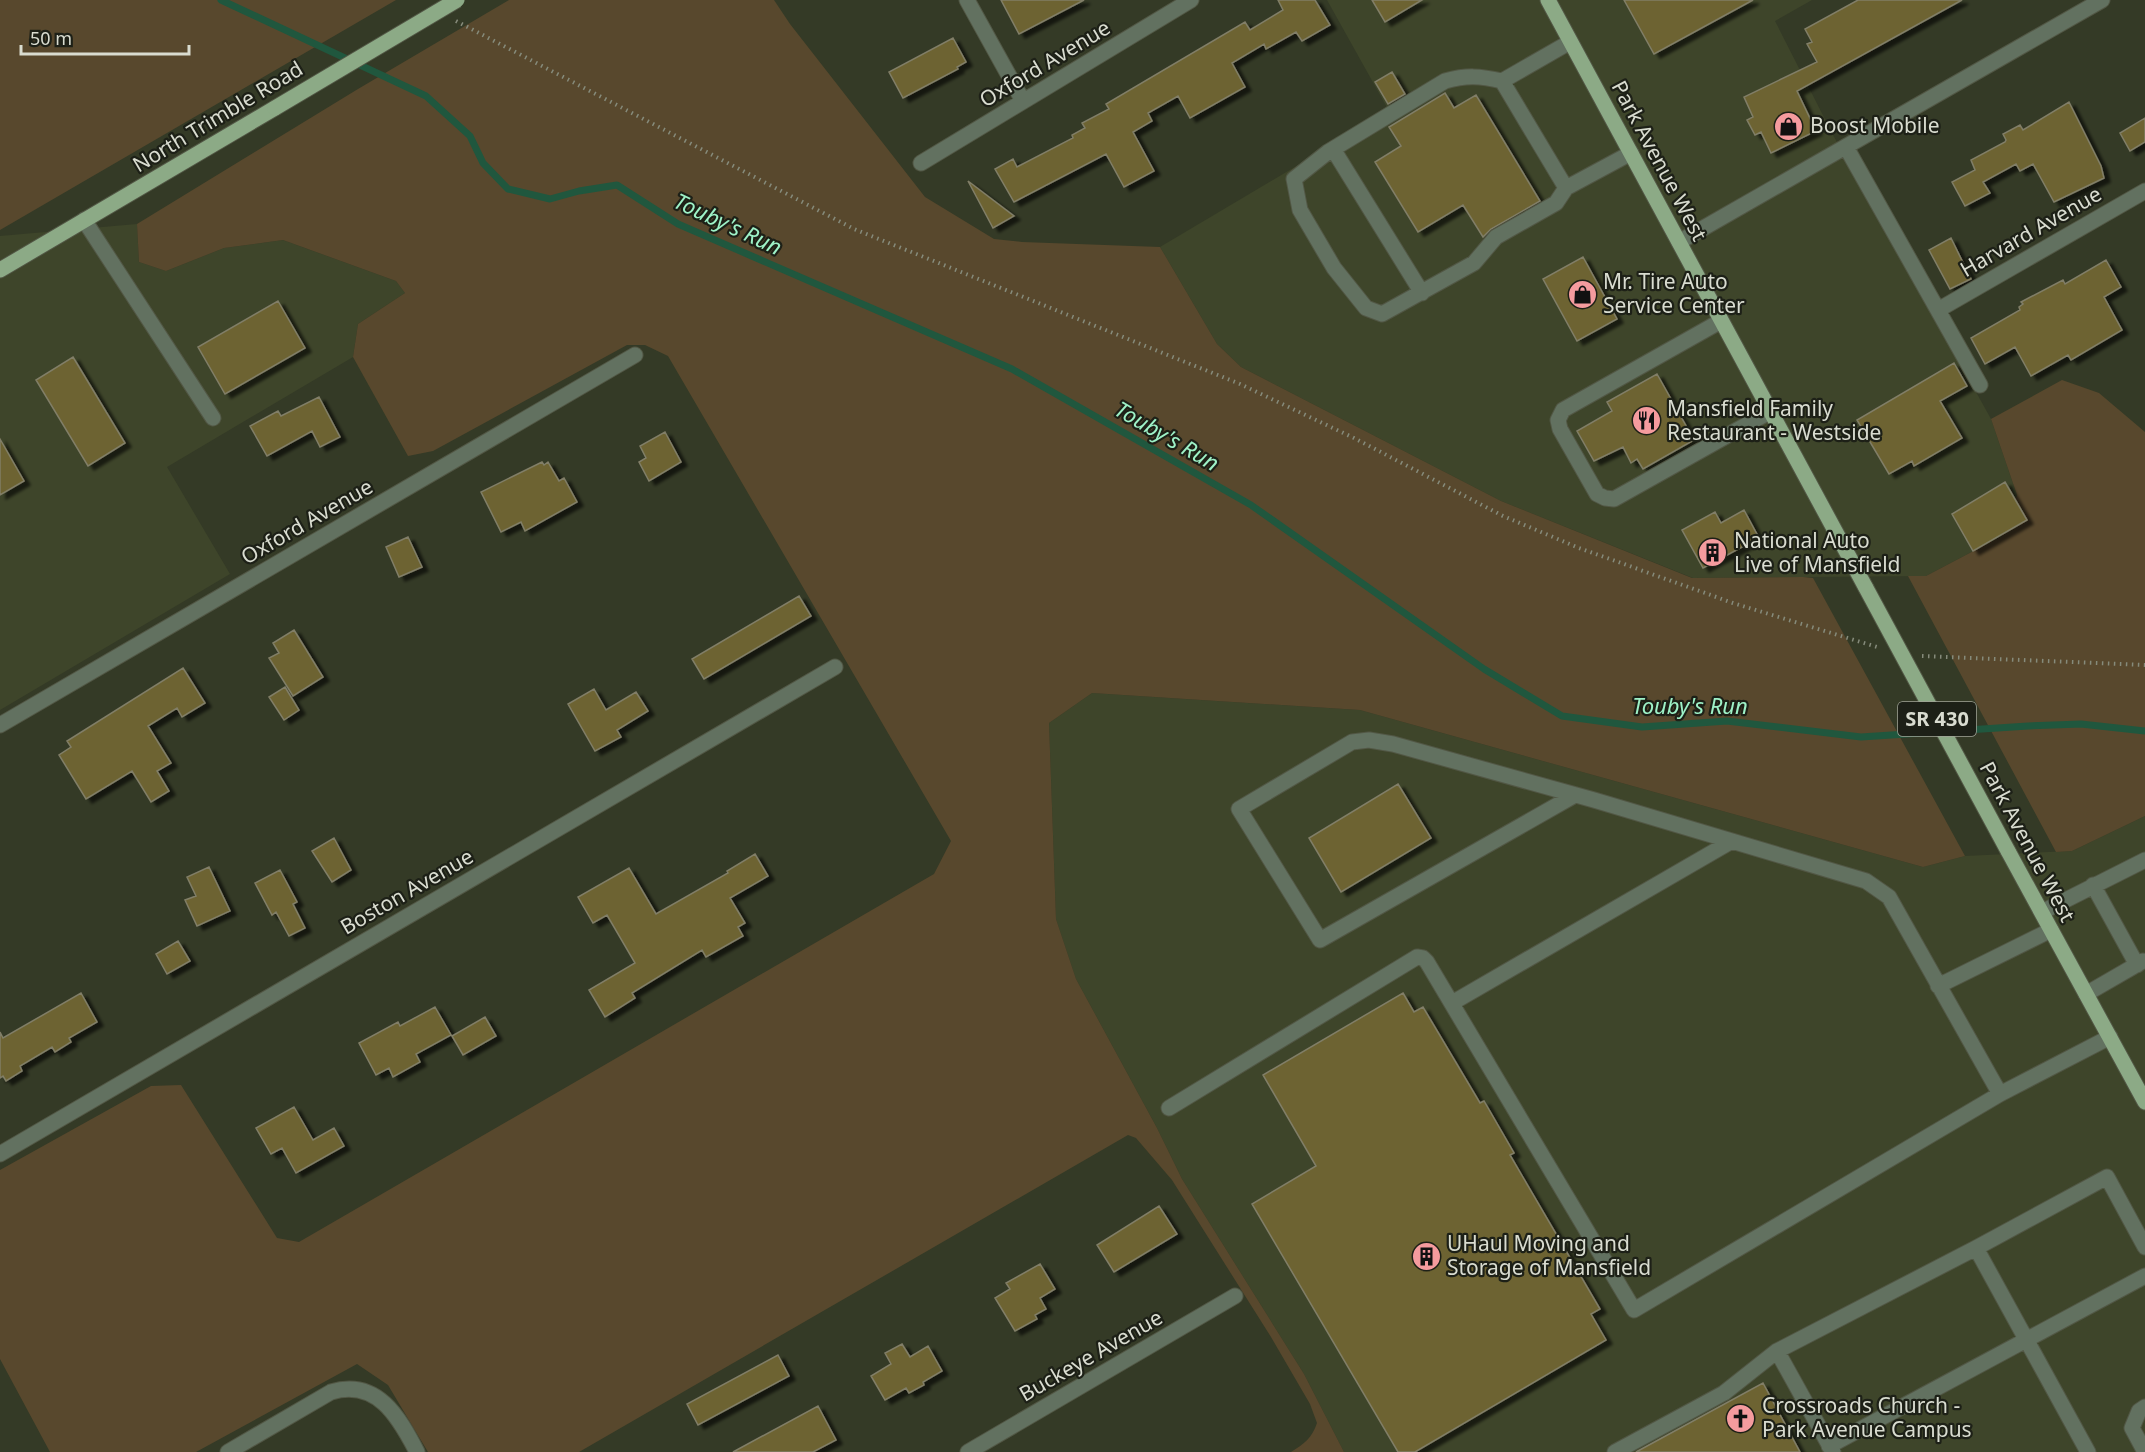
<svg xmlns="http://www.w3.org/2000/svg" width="2145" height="1452" font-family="'Noto Sans',sans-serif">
  <defs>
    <filter id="shadow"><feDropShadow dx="6" dy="4" stdDeviation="1.5" flood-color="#0009"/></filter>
  </defs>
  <rect width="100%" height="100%" fill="#343a26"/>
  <path fill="#3e452a" d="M 1327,0 L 1812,0 L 1775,21 L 1833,135 L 1991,419 L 2017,495 L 2002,536 L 1926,576 L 1693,578 L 1501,501 L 1241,367 L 1217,344 L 1160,247 L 1389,111 Z
    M 137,224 L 139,262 L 166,271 L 224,248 L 283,240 L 396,281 L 405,293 L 358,324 L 353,357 L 167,467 L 230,574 L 0,710 L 0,236 Z
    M 1092,693 L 1360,710 L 1923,867 L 1965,856 L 2072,851 L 2145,816 L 2145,1452 L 1344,1452 L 1304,1374 L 1182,1179 L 1157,1128 L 1076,979 L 1056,919 L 1049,723 Z"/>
  <path fill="#58482d" d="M 0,0 L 396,0 L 0,230 Z
    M 509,0 L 774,0 L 790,24 L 925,197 L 994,239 L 1022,242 L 1160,247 L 1217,344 L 1241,367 L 1501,501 L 1692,578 L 1803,577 L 1813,578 L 1965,856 L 1923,867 L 1360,710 L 1092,693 L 1049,723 L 1056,919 L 1076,979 L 1157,1128 L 1182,1179 L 1304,1374 L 1344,1452 L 1291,1452 C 1304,1444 1312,1438 1317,1423 L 1310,1404 L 1271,1337 L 1172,1180 L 1136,1138 L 1128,1135 L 579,1452 L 428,1452 L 388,1385 L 357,1364 L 196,1452 L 50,1452 L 0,1359 L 0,1170 L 151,1086 L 181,1085 L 277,1238 L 299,1242 L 934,874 L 951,841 L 668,356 L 645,345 L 627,345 L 433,451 L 408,456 L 353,357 L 358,324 L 405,293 L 396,281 L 283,240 L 224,248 L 166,271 L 139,262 L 137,224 L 358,89 Z
    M 2062,380 L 2099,393 L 2145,432 L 2145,816 L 2072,851 L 2056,852 L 1908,576 L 1926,576 L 2002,536 L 2017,495 L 1991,419 Z"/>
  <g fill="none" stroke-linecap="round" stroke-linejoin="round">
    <path stroke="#20573e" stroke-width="7" d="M 221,0 L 426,96 L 470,136 L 483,163 L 508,189 L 550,199 L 579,191 L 617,185 L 678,224 L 1012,369 L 1251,505 L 1484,669 L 1562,716 L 1642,727 L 1727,721 L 1861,737 L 2028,726 L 2081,724 L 2145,731"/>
  </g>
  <path fill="#6d6432" stroke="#817e67" stroke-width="1.5" filter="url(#shadow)" d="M 1001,0 L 1084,0 L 1019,34 Z
    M 1278,0 L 1315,0 L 1330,25 L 1302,41 L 1296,32 L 1266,49 L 1264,44 L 1232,63 L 1245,87 L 1190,118 L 1178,96 L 1148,113 L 1152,121 L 1133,132 L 1154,171 L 1124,187 L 1106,154 L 1014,202 L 995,169 L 1013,159 L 1017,167 L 1073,138 L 1072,135 L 1085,128 L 1082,123 L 1109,109 L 1106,104 L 1245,22 L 1250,30 L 1283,10 Z
    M 1372,0 L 1422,0 L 1385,22 Z
    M 1624,0 L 1753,0 L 1654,54 Z
    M 1858,0 L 1962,0 L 1797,91 L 1816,131 L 1771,153 L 1761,132 L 1755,135 L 1747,120 L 1753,117 L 1744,97 L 1817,62 L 1807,44 L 1812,42 L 1805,29 Z
    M 953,38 L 966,62 L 957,67 L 958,69 L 903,98 L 889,72 Z
    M 1392,72 L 1405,94 L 1388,104 L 1375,82 Z
    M 1445,93 L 1454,108 L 1476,95 L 1540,201 L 1491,229 L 1483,237 L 1463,205 L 1418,232 L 1375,162 L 1401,146 L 1389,127 Z
    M 2069,102 L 2101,166 L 2104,178 L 2054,202 L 2033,164 L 2020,171 L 2016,164 L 1983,182 L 1990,193 L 1965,206 L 1952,182 L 1975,170 L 1971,160 L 2005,142 L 2006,140 L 2003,134 L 2020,125 L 2023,130 Z
    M 2145,118 L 2145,142 L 2130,151 L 2120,133 Z
    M 968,181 L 1014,216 L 993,228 Z
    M 1951,238 L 1971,279 L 1950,289 L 1929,250 Z
    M 1583,257 L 1617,319 L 1577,341 L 1543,279 Z
    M 2106,260 L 2121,287 L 2104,297 L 2122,330 L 2071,360 L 2068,355 L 2031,376 L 2015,347 L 1985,364 L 1971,338 L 2020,310 L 2019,307 L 2023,304 L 2021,302 L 2063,280 L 2065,284 Z
    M 278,301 L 305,348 L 225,394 L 198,347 Z
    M 73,357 L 125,443 L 88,466 L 36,380 Z
    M 1954,363 L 1967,386 L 1940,401 L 1962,438 L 1914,466 L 1912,461 L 1889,474 L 1857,420 Z
    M 1657,374 L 1694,440 L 1643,469 L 1637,459 L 1631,463 L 1623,447 L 1594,461 L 1577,431 L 1612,411 L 1607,402 Z
    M 319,397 L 340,437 L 320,447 L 312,431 L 267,456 L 250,426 L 278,411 L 281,416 Z
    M 665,432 L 681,462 L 649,481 L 639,462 L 646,458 L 640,446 Z
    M 0,439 L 24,481 L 0,495 Z
    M 542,462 L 544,465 L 548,462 L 559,481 L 564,478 L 577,502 L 525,531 L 521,522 L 501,532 L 481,492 Z
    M 2005,482 L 2027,520 L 1973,551 L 1952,514 Z
    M 1744,510 L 1759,538 L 1703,568 L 1682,530 L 1715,512 L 1721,523 Z
    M 408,537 L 422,567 L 399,577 L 386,547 Z
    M 799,596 L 811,616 L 704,679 L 692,659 Z
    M 294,630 L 323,677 L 293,696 L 269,658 L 279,653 L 273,643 Z
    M 183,668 L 205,703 L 182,717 L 177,708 L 148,726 L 171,763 L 157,771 L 169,791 L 151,802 L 132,771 L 86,799 L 59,755 L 71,747 L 67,741 Z
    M 285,687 L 299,710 L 284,720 L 269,697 Z
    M 594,689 L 606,710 L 636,692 L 648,711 L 617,730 L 621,737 L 595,751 L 568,704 Z
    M 1398,784 L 1431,838 L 1341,892 L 1309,838 Z
    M 334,838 L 351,870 L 332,882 L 312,851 Z
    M 755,854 L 768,876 L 730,898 L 745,923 L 738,927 L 743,936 L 706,957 L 702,950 L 632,993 L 635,998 L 605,1017 L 589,990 L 635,963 L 607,915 L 593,923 L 578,897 L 629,868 L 656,914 L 728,873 L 727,871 Z
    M 209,867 L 230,911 L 197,926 L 185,900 L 196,896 L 187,877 Z
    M 280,870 L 297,902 L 293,904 L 305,928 L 289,936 L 276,912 L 272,915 L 255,883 Z
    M 178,941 L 190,961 L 167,974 L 156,954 Z
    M 81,993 L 97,1022 L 69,1038 L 71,1042 L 55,1052 L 52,1047 L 20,1066 L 22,1071 L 6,1081 L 3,1076 L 0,1078 L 0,1032 L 3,1038 Z
    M 1403,993 L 1414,1012 L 1423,1007 L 1480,1103 L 1484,1101 L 1514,1153 L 1510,1155 L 1600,1309 L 1591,1314 L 1606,1340 L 1415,1452 L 1398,1452 L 1252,1204 L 1316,1166 L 1263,1075 Z
    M 435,1007 L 451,1035 L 416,1054 L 420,1062 L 393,1077 L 389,1068 L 376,1075 L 359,1043 L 398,1022 L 400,1026 Z
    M 485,1017 L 496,1036 L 463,1055 L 452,1036 Z
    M 294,1107 L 313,1140 L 334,1128 L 344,1146 L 296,1173 L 282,1148 L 271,1154 L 256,1128 Z
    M 1159,1206 L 1177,1234 L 1114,1272 L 1097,1245 Z
    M 1040,1264 L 1055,1289 L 1040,1298 L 1046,1309 L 1035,1315 L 1037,1319 L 1015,1331 L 995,1298 L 1010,1289 L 1006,1283 Z
    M 902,1344 L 910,1357 L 928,1346 L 942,1371 L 923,1382 L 924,1385 L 909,1393 L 906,1388 L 885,1400 L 871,1376 L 891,1364 L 885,1353 Z
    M 778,1355 L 789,1376 L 698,1425 L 687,1404 Z
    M 1763,1383 L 1800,1452 L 1636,1452 Z
    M 818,1406 L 836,1440 L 813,1452 L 733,1452 Z"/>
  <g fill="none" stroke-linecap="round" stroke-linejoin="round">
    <defs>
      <path id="minor" d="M 967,0 L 1023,101
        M 1570,42 L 1502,81 C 1480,76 1467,75 1445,81 L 1328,152 L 1294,179 L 1300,210 L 1334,268 L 1366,308 L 1382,314 L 1474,263 L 1496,237 L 1556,203 L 1566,188 L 1631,153
        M 1502,81 L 1566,188
        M 1846,147 L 1980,385
        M 1333,149 L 1422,293
        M 921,163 L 1191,0
        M 84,220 L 213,418
        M 1679,242 L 2102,0
        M 1938,310 L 2145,191
        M 1721,321 L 1563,410 L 1558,420 L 1560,429 L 1597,494 L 1605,498 L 1614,499 L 1771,411
        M 0,725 L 635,355
        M 1575,795 L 1320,940 L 1239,809 L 1352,742 L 1369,740 L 1393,744 L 1594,800 L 1866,881 L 1889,897 L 2000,1094
        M 2093,885 L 2137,965
        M 2042,912 L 2145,860
        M 1938,986 L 2051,930
        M 2086,994 L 2143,961
        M 1452,1003 L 1732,841
        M 1169,1108 L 1417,957 L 1423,958 L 1427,962 L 1634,1310 L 2000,1094 L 2110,1037
        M 0,1154 L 835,667
        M 1976,1248 L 2088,1452
        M 1777,1351 L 1833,1452
        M 1829,1446 L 2145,1276
        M 228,1452 L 331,1392 C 377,1378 399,1417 417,1452
        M 968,1452 L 1235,1296
        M 1615,1452 L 1724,1393 L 1777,1351 L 1976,1248 L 2107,1177 L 2145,1247
        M 2145,1452 L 2132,1428 L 2139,1411 L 2145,1407"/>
      <path id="major" d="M 1548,0 L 1866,588
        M 0,270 L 275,108
        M 2008,851 L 2145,1102"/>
    </defs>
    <use href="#minor" stroke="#525745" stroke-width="17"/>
    <use href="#major" stroke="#525745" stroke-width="17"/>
    <path stroke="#868b7b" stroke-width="4" stroke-dasharray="1.5 4.5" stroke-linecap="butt" d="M 456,21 L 854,229 L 1240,384 L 1354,438 L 1503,516 L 1579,548 L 1733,603 L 1877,647
      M 1922,656 L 2145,665"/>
    <use href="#minor" stroke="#627160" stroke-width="15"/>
    <use href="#major" stroke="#8caa86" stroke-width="15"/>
    <defs>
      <path id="major-bridge" d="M 275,108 L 457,0
        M 1866,588 L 2008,851"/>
    </defs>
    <use href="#major-bridge" stroke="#525745" stroke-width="17" stroke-linecap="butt"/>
    <use href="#major-bridge" stroke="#8caa86" stroke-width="15"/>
  </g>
  <defs>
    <symbol id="shop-disc" viewBox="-11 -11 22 22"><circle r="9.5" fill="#f59b9e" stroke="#1d2017"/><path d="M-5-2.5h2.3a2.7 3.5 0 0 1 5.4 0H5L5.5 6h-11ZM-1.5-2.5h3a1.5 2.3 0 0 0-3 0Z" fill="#111"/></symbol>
    <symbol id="restaurant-disc" viewBox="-11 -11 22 22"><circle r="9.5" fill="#f59b9e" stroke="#1d2017"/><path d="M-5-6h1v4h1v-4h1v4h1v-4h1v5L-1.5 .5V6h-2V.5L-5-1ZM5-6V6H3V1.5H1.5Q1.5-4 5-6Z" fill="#111"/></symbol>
    <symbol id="building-disc" viewBox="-11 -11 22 22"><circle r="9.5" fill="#f59b9e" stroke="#1d2017"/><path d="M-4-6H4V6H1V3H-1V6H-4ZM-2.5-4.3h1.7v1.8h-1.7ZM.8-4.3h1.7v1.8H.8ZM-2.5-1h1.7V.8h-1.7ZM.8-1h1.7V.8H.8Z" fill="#111"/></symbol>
    <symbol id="church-disc" viewBox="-11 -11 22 22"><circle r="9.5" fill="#f59b9e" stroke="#1d2017"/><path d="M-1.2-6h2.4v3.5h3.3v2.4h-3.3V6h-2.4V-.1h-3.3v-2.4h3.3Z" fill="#111"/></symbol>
  </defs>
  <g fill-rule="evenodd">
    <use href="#shop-disc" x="1772" y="110" width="33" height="33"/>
    <use href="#shop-disc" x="1566" y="278" width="33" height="33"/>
    <use href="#restaurant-disc" x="1630" y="404" width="33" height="33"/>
    <use href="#building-disc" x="1696" y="536" width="33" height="33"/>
    <use href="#building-disc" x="1410" y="1240" width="33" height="33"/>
    <use href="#church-disc" x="1724" y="1402" width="33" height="33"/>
  </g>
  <g text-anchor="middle" stroke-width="4.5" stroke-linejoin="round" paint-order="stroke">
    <rect fill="#1d2017" stroke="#a1a498" stroke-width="1.5" x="1898" y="702" width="78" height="34" rx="4.5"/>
    <g font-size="20" font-weight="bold" fill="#d9dcd0">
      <text x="1937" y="726">SR 430</text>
    </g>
    <g font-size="21" fill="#d9dcd0" stroke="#1d2017">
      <text transform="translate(1045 64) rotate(-31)" y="7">Oxford Avenue</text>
      <text transform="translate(218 117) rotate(-31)" y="7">North Trimble Road</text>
      <text transform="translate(1659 161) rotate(62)" y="7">Park Avenue West</text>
      <text transform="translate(2031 232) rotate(-30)" y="7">Harvard Avenue</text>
      <text transform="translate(307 522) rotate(-30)" y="7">Oxford Avenue</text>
      <text transform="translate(2027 842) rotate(62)" y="7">Park Avenue West</text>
      <text transform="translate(407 892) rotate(-30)" y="7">Boston Avenue</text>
      <text transform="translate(1091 1356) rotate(-30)" y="7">Buckeye Avenue</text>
    </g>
    <g font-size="21" fill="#d9dcd0" stroke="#1d2017" text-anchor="start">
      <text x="1810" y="133">Boost Mobile</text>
      <text x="1603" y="289">Mr. Tire Auto<tspan x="1603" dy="24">Service Center</tspan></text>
      <text x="1667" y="416">Mansfield Family<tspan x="1667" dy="24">Restaurant - Westside</tspan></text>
      <text x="1734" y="548">National Auto<tspan x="1734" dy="24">Live of Mansfield</tspan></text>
      <text x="1447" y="1251">UHaul Moving and<tspan x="1447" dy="24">Storage of Mansfield</tspan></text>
      <text x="1762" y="1413">Crossroads Church -<tspan x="1762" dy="24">Park Avenue Campus</tspan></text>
    </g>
    <g font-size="22" font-style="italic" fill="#9ef2c7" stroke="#1d2017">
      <text transform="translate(728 224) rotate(25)" y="8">Touby's Run</text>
      <text transform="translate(1167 436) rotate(30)" y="8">Touby's Run</text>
      <text x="1690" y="714">Touby's Run</text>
    </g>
  </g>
  <path d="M21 45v9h168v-9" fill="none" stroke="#d9dcd0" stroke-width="3"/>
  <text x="30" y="45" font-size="18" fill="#d9dcd0" stroke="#1d2017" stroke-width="4.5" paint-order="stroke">50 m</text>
</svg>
